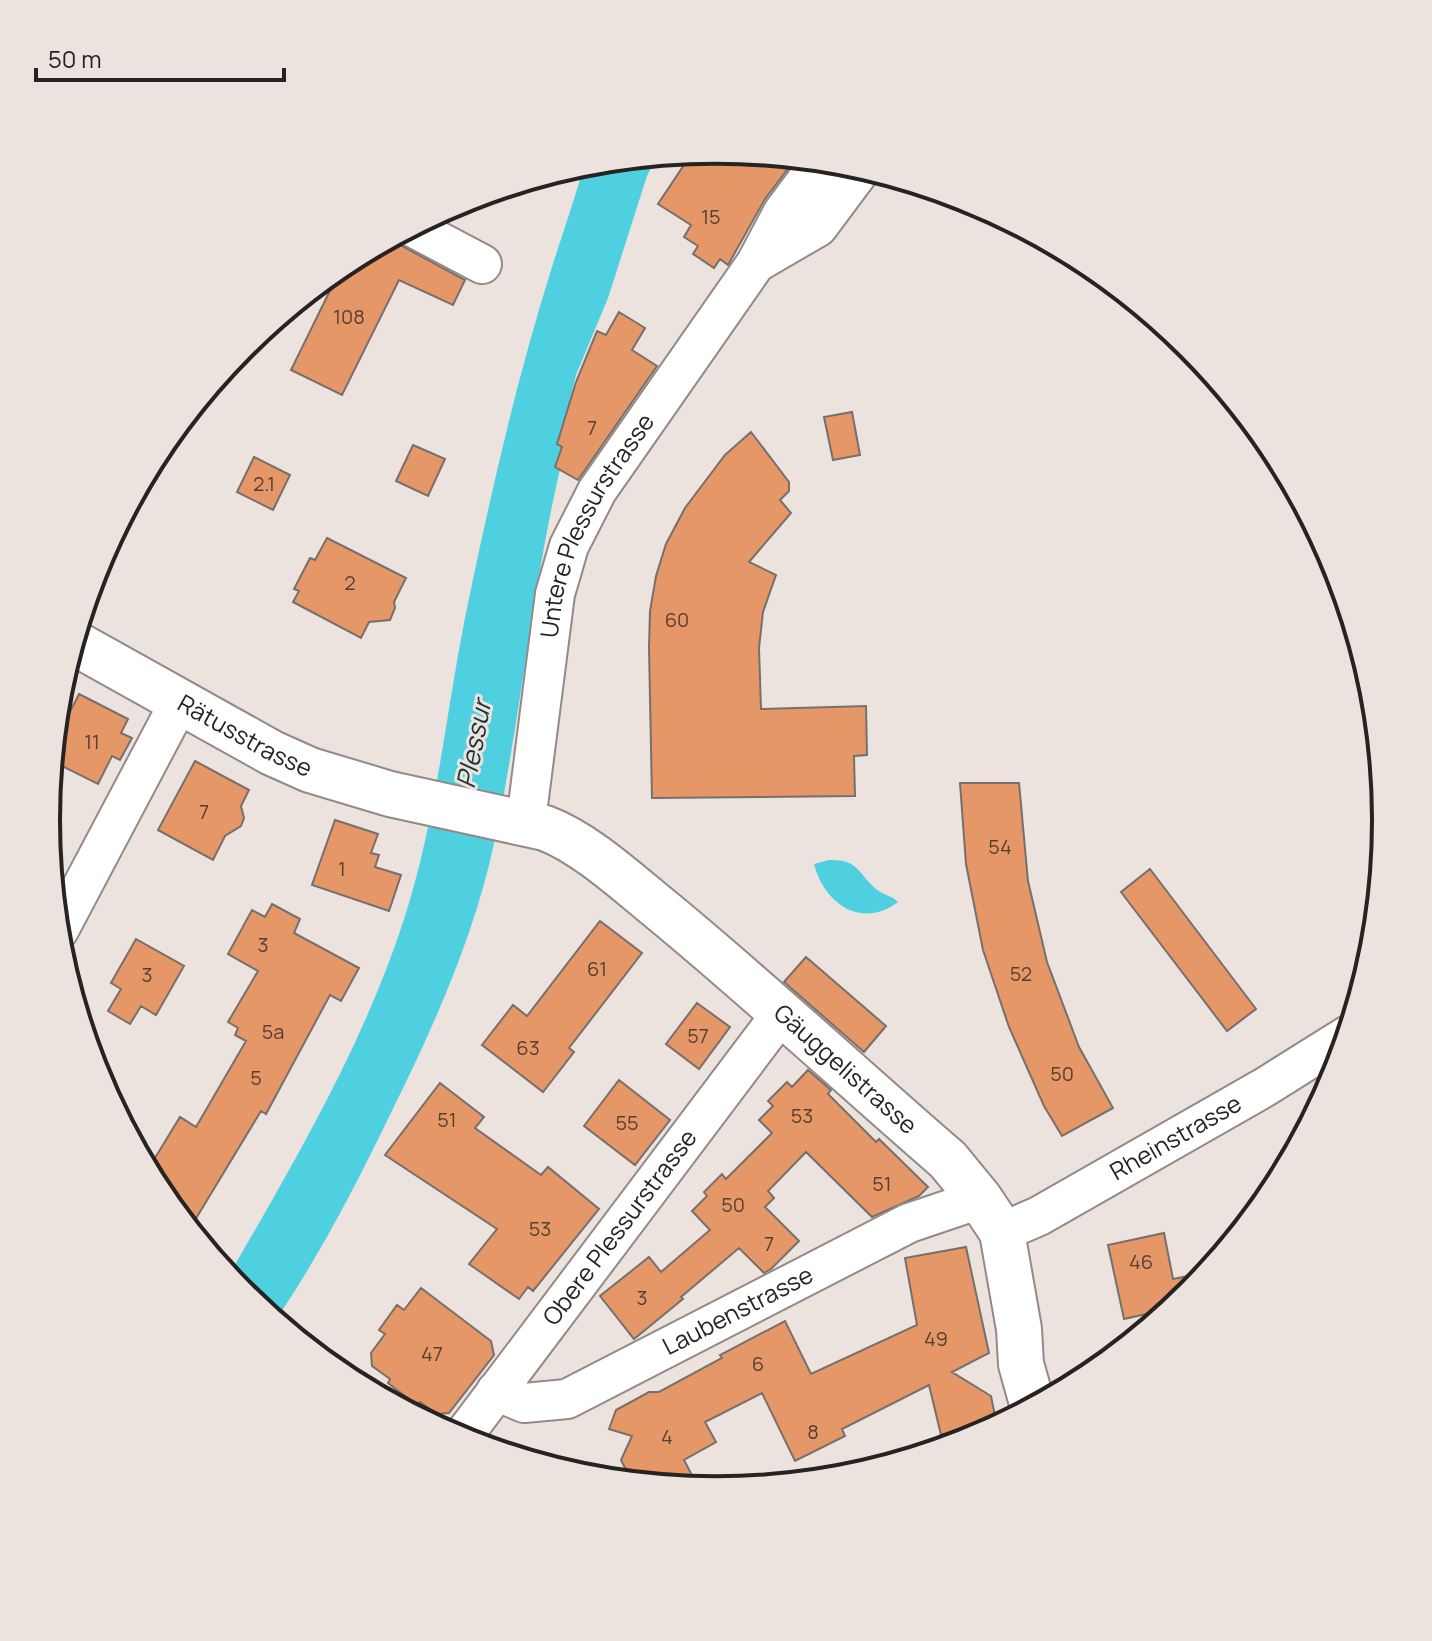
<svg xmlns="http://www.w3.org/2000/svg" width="1432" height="1641" font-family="Manrope,sans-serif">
  <rect width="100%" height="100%" fill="#ece3df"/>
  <path fill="#4fd0e1" d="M 657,156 L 647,176 L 608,298 L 576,375 L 561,436 L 567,441 C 533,572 523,707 495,839 C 474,939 432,1030 387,1121 C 354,1189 318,1258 275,1321 L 242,1294 L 228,1277 C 297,1157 369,1036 409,903 C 437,810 446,713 465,618 C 489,501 516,381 552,267 C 563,232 575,198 585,163 Z
    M 829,860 C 858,859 858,873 876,889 C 883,895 891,895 898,902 C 861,930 824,903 814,864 Z"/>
  <path fill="#e69768" stroke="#776f6b" stroke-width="2" d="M 716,150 L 796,158 L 765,199 L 728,265 L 720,259 L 714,268 L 693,254 L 698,246 L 684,237 L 691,225 L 658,204 L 692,153 Z
    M 393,237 L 402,246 L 465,280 L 453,305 L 399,280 L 342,395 L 291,370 L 343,264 Z
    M 619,312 L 645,328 L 632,350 L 657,366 L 578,480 L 555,467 L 562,447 L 557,444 L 576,382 L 597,331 L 606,335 Z
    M 852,412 L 860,455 L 833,460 L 824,417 Z
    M 751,432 L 789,482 L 789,491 L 780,500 L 791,513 L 749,562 L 776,575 L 763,612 L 759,648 L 761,709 L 866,706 L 867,755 L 854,756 L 855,796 L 652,798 L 649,647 L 650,611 L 656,576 L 666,544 L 685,508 L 725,455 Z
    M 413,445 L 445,459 L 428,496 L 396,481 Z
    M 254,457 L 290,475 L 273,510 L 237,492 Z
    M 327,538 L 406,578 L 394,602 L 395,608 L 390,620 L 369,622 L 361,638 L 293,602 L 299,591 L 294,589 L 310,558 L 315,560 Z
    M 79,694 L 128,719 L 121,733 L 132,738 L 120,760 L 112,756 L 98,784 L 52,761 L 53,745 Z
    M 195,761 L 249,790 L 241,806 L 244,818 L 241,826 L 225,836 L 213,860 L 158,830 Z
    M 960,783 L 1019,783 L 1028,881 L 1047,962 L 1079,1047 L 1113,1108 L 1062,1136 L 1044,1106 L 1009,1027 L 983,950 L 966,864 Z
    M 335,820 L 378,834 L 371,853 L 379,855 L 375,867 L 401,875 L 389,911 L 312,885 Z
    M 1150,869 L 1256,1009 L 1227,1031 L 1121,892 Z
    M 272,904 L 300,919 L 294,933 L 359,968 L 341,1001 L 330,995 L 266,1114 L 261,1111 L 189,1230 L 159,1192 L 147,1171 L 180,1117 L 196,1127 L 246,1041 L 235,1035 L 238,1028 L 228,1022 L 258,971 L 228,954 L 252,910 L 265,917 Z
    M 600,921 L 642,953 L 569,1048 L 574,1052 L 543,1092 L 482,1045 L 513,1005 L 527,1016 Z
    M 136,939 L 184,966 L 156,1015 L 141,1006 L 130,1024 L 108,1011 L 121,989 L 111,983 Z
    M 806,957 L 886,1026 L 864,1052 L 784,982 Z
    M 697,1003 L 730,1027 L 699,1069 L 666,1044 Z
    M 808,1070 L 831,1090 L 828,1094 L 876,1142 L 879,1139 L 928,1187 L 919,1196 L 872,1217 L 806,1152 L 768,1191 L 774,1198 L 765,1207 L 799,1241 L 771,1269 L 764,1273 L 739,1248 L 681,1297 L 683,1299 L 634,1339 L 600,1296 L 649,1257 L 661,1272 L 710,1230 L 692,1211 L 707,1196 L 704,1192 L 722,1174 L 726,1179 L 772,1133 L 759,1120 L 773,1106 L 768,1101 L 787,1082 L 792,1087 Z
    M 619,1080 L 670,1120 L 635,1165 L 584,1126 Z
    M 440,1083 L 484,1117 L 475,1128 L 541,1175 L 548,1167 L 599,1209 L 533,1291 L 528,1287 L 519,1299 L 469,1264 L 497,1229 L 385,1155 Z
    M 1164,1233 L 1173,1279 L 1208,1272 L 1189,1295 L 1173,1308 L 1124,1319 L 1108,1245 Z
    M 966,1247 L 989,1353 L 952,1372 L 991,1396 L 997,1426 L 972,1440 L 946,1447 L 944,1434 L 941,1435 L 929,1385 L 842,1429 L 845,1436 L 795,1461 L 762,1393 L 705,1422 L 716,1442 L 684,1460 L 699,1489 L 643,1483 L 640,1479 L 629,1476 L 621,1460 L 632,1436 L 609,1429 L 616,1410 L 649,1392 L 659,1392 L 722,1358 L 720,1355 L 785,1321 L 811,1374 L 917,1325 L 905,1258 Z
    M 421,1288 L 491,1341 L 494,1355 L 449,1413 L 437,1414 L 420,1402 L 418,1406 L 388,1383 L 390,1379 L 372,1366 L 371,1353 L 385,1334 L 379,1330 L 397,1305 L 404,1310 Z"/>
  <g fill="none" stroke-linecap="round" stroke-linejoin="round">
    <defs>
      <g id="minor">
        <path d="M 412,227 L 482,264"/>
        <path d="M 756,263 L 818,227 L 862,168"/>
        <path id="s1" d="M 526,821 L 555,594 L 569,546 L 597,491 L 756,263 L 783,212 L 821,161"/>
        <path d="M 59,930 L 180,701"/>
        <path id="s2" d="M 1002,1232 L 1039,1216 L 1265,1087 L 1348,1035"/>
        <path id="s3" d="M 496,1391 L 524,1403 L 567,1399 L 909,1223 L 980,1199"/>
        <path id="s4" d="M 460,1440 L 781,1014"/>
      </g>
      <g id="tertiary">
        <path id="s5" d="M 73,642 L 272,753 L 310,770 L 390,794 L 545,828 C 587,844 629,884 664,912 C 761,992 853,1078 948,1160 L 980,1199 L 1002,1232 L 1019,1329 L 1021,1364 L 1033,1407"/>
      </g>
    </defs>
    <use href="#minor" stroke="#928a86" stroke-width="42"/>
    <use href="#tertiary" stroke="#928a86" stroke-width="48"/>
    <use href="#minor" stroke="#fff" stroke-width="38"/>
    <use href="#tertiary" stroke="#fff" stroke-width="44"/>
  </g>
  <g text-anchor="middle" stroke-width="6" stroke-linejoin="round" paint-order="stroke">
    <g font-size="20" fill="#564033">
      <text x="711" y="224">15</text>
      <text x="349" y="324">108</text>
      <text x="592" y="435">7</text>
      <text x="264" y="491">2.1</text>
      <text x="350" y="590">2</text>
      <text x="677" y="627">60</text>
      <text x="92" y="749">11</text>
      <text x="204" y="819">7</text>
      <text x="1000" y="854">54</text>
      <text x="342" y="876">1</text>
      <text x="263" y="952">3</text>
      <text x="597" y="976">61</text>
      <text x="1021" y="981">52</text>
      <text x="147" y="982">3</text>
      <text x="273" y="1039">5a</text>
      <text x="698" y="1043">57</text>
      <text x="528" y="1055">63</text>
      <text x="1062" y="1081">50</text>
      <text x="256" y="1085">5</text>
      <text x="802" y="1123">53</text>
      <text x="447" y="1127">51</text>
      <text x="627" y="1130">55</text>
      <text x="882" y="1191">51</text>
      <text x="733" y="1212">50</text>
      <text x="540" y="1236">53</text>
      <text x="769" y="1251">7</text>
      <text x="1141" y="1269">46</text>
      <text x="642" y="1305">3</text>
      <text x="936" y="1346">49</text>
      <text x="432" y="1361">47</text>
      <text x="758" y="1371">6</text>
      <text x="813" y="1439">8</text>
      <text x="667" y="1444">4</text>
    </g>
    <g font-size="24" fill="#262321" stroke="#ece3df">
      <text dy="8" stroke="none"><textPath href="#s1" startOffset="308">Untere Plessurstrasse</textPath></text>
      <text dy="8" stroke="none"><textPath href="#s5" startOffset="196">Rätusstrasse</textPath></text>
      <text dy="8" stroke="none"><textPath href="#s5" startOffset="898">Gäuggelistrasse</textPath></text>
      <text dy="8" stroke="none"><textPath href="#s2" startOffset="198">Rheinstrasse</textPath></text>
      <text dy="8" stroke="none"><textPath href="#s4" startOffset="266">Obere Plessurstrasse</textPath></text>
      <text dy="8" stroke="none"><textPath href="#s3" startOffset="266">Laubenstrasse</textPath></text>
    </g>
    <g font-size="26" font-style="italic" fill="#1d3337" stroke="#ece3df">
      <text transform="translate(474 744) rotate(-79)" y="9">Plessur</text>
    </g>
  </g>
  <path d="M0 0H1432V1641H0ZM60 820a656 656 0 1 1 1312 0a656 656 0 1 1-1312 0Z" fill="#ece3df" fill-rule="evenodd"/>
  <path fill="none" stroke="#262321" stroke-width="4" d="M60 820a656 656 0 1 1 1312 0a656 656 0 1 1-1312 0Z"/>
  <path d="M36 68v12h248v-12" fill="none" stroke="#262321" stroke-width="4"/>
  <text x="48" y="68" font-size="24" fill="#262321" stroke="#ece3df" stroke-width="6" paint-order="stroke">50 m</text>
</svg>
